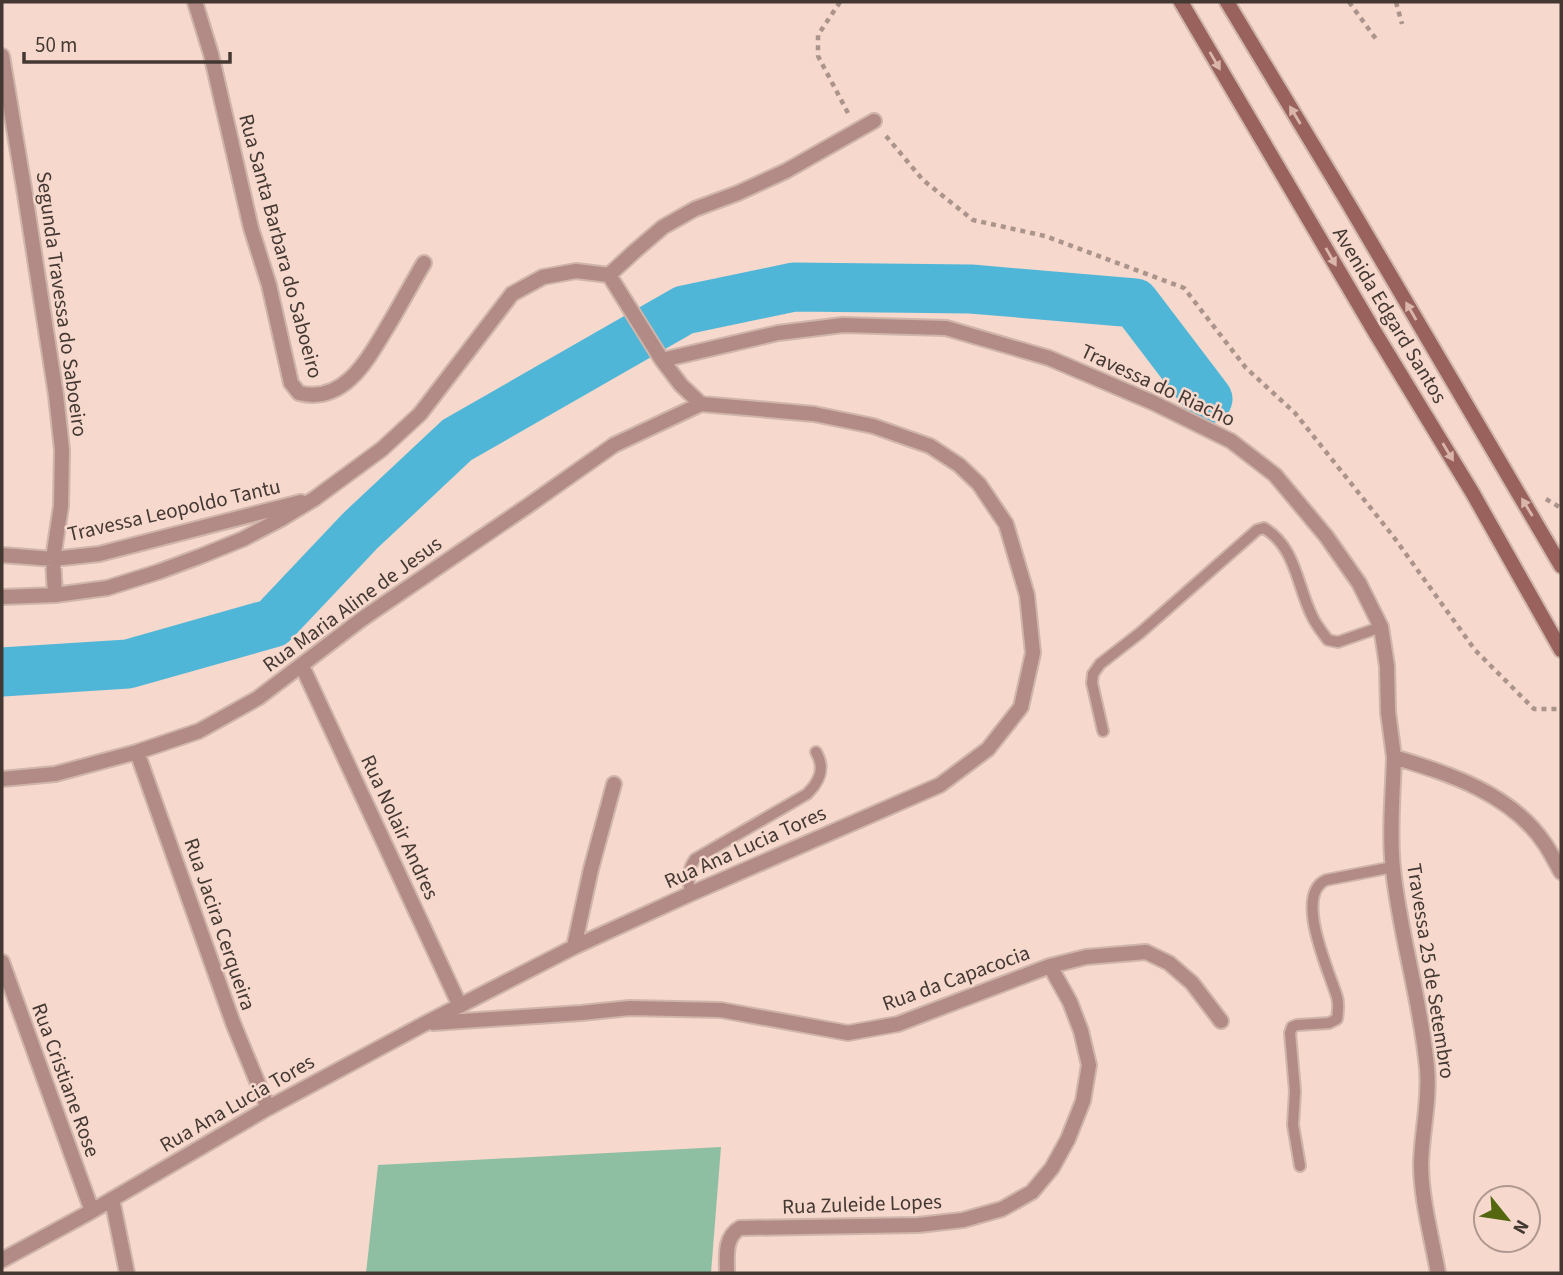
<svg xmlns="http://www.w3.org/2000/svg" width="1563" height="1275" font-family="'Source Sans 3',sans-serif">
  <rect width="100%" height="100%" fill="#f6d8cc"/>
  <path fill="#8fbfa3" d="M 721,1147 L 711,1273 L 366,1273 L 378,1165 Z"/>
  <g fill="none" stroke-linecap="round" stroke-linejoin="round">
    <path stroke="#50b6d8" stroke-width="49" d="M 2,672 L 128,664 L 273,623 L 360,531 L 457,440 L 684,310 L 794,287 L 971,289 L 1135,303 L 1208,399"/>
    <defs>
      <path id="lane" d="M 1103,731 L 1092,683 L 1093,674 L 1100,664 L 1140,633 L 1257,530 L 1264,528 C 1296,547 1297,586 1312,616 C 1316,625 1322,632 1328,640 L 1338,642 L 1381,627
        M 690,894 C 688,880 687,870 695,859 L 807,794 C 819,782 826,769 816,752
        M 1300,1166 L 1293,1125 L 1295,1091 L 1290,1033 L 1292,1027 L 1297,1025 L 1329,1023 L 1337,1019 C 1338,1012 1339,1004 1337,997 C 1330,973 1293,895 1326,880 L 1393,867"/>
      <path id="street" d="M 195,2 L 211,54 L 251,228 L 269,285 L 291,383 L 299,393 C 345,405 369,357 389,324 C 401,304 412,283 424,263
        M 2,56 L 24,188 L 56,395 L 62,450 L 61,506 L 53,559 L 55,595
        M 609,275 L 635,251 L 663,227 L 695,209 L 738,193 L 786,171 L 874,121
        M 662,360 L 778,333 L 843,325 L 946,328 L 1049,358 L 1154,403 L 1231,441 L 1275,475 L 1326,536 L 1359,583 L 1381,627 L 1387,666 L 1388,712 L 1394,757 C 1449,774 1511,793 1545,844 C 1551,853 1556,863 1561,872
        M 2,555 L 53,559 L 99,554 L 301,502
        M 2,597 L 55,595 L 107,588 L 158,572 L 201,556 L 243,539 L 281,519 L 314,499 L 382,449 L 420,414 L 512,294 L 543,277 L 576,271 L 609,275 L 662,360 L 681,385 L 701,404
        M 302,666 L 460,1006
        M 137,752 L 233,1023 L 268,1108
        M 1394,757 C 1393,794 1389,832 1393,869 C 1400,936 1421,1001 1427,1068 C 1430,1100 1422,1131 1421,1163 C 1421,1200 1432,1238 1438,1273
        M 2,779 L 55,774 L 137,752 L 199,731 L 258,698 L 362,619 L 529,505 L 614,445 L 701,404 L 814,414 L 873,426 L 930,446 L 959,465 L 979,484 L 1006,524 L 1027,595 L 1033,653 L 1021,707 L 988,749 L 940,785 L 690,894 L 574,947 L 426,1023 L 268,1108 L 92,1211 L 2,1260
        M 574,947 L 591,869 L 614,784
        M 2,962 L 92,1211
        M 433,1023 L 581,1013 L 630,1008 L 721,1010 L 848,1033 L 898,1024 L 1050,966 L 1086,957 L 1146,952 L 1169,963 L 1192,983 L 1221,1021
        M 112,1199 L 127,1273
        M 727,1273 C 727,1257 724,1237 740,1228 L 918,1225 L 963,1220 L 1002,1209 L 1032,1192 L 1052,1168 L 1068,1139 L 1083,1101 L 1089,1065 L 1081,1031 L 1070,1002 L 1050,966"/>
      <path id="secondary" d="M 1181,2 L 1376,334 L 1472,492 L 1561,650
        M 1227,2 L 1348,203 L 1561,566"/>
    </defs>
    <use href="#lane" stroke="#cfb5aa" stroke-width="14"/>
    <use href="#street" stroke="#cfb5aa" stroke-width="18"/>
    <use href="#secondary" stroke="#cfb5aa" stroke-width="18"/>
    <path stroke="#aa948b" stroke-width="4.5" stroke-dasharray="5 5" stroke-linecap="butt" d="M 840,2 L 818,35 L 818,56 L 848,113
      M 1349,2 L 1376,39
      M 1396,2 L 1402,24
      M 886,136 L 923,180 L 973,220 L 1045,236 L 1184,288 L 1246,368 L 1295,413 L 1393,536 L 1475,650 L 1534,709 L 1561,709
      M 1546,499 L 1561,508"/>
    <use href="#lane" stroke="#b28b86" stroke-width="10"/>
    <use href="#street" stroke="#b28b86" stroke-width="14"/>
    <use href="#secondary" stroke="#99625c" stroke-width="14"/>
  </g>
  <defs><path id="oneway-solid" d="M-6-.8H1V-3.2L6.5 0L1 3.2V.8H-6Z" transform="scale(1.75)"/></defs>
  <g fill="#dab5aa">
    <use href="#oneway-solid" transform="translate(1215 61) rotate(60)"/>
    <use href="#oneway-solid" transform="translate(1295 115) rotate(-121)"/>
    <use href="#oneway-solid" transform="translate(1331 257) rotate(60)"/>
    <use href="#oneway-solid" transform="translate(1411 311) rotate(-120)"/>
    <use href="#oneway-solid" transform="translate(1448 452) rotate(59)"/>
    <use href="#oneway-solid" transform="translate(1527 507) rotate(-121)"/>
  </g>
  <g text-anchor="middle" stroke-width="5" stroke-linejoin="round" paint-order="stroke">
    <g font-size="21" fill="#443833" stroke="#f6d8cc">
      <text transform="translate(281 246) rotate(75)" y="7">Rua Santa Barbara do Saboeiro</text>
      <text transform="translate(62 304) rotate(82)" y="7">Segunda Travessa do Saboeiro</text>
      <text transform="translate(1390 315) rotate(59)" y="7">Avenida Edgard Santos</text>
      <text transform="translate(1158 385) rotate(25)" y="7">Travessa do Riacho</text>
      <text transform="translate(174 510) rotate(-13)" y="7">Travessa Leopoldo Tantu</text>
      <text transform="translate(352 604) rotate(-36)" y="7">Rua Maria Aline de Jesus</text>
      <text transform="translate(400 827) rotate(65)" y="7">Rua Nolair Andres</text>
      <text transform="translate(745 847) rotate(-24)" y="7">Rua Ana Lucia Tores</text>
      <text transform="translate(220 924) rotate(71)" y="7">Rua Jacira Cerqueira</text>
      <text transform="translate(1431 971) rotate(81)" y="7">Travessa 25 de Setembro</text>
      <text transform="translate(956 978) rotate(-20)" y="7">Rua da Capacocia</text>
      <text transform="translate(66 1080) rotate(70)" y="7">Rua Cristiane Rose</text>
      <text transform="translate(237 1103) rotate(-30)" y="7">Rua Ana Lucia Tores</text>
      <text transform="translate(862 1204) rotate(-2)" y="7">Rua Zuleide Lopes</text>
    </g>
  </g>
  <rect width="1563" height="1275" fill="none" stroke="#443833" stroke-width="7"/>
  <g transform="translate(1507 1219) rotate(120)"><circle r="33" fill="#f6d8cc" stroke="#af988f" stroke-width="2"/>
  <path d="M0-5L12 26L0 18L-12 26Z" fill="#556610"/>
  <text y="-10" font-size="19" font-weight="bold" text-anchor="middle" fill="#443833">N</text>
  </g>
  <path d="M24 52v10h206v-10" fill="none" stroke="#443833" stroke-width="3.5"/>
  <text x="35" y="52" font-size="21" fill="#443833" stroke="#f6d8cc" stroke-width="5" paint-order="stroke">50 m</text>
</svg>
